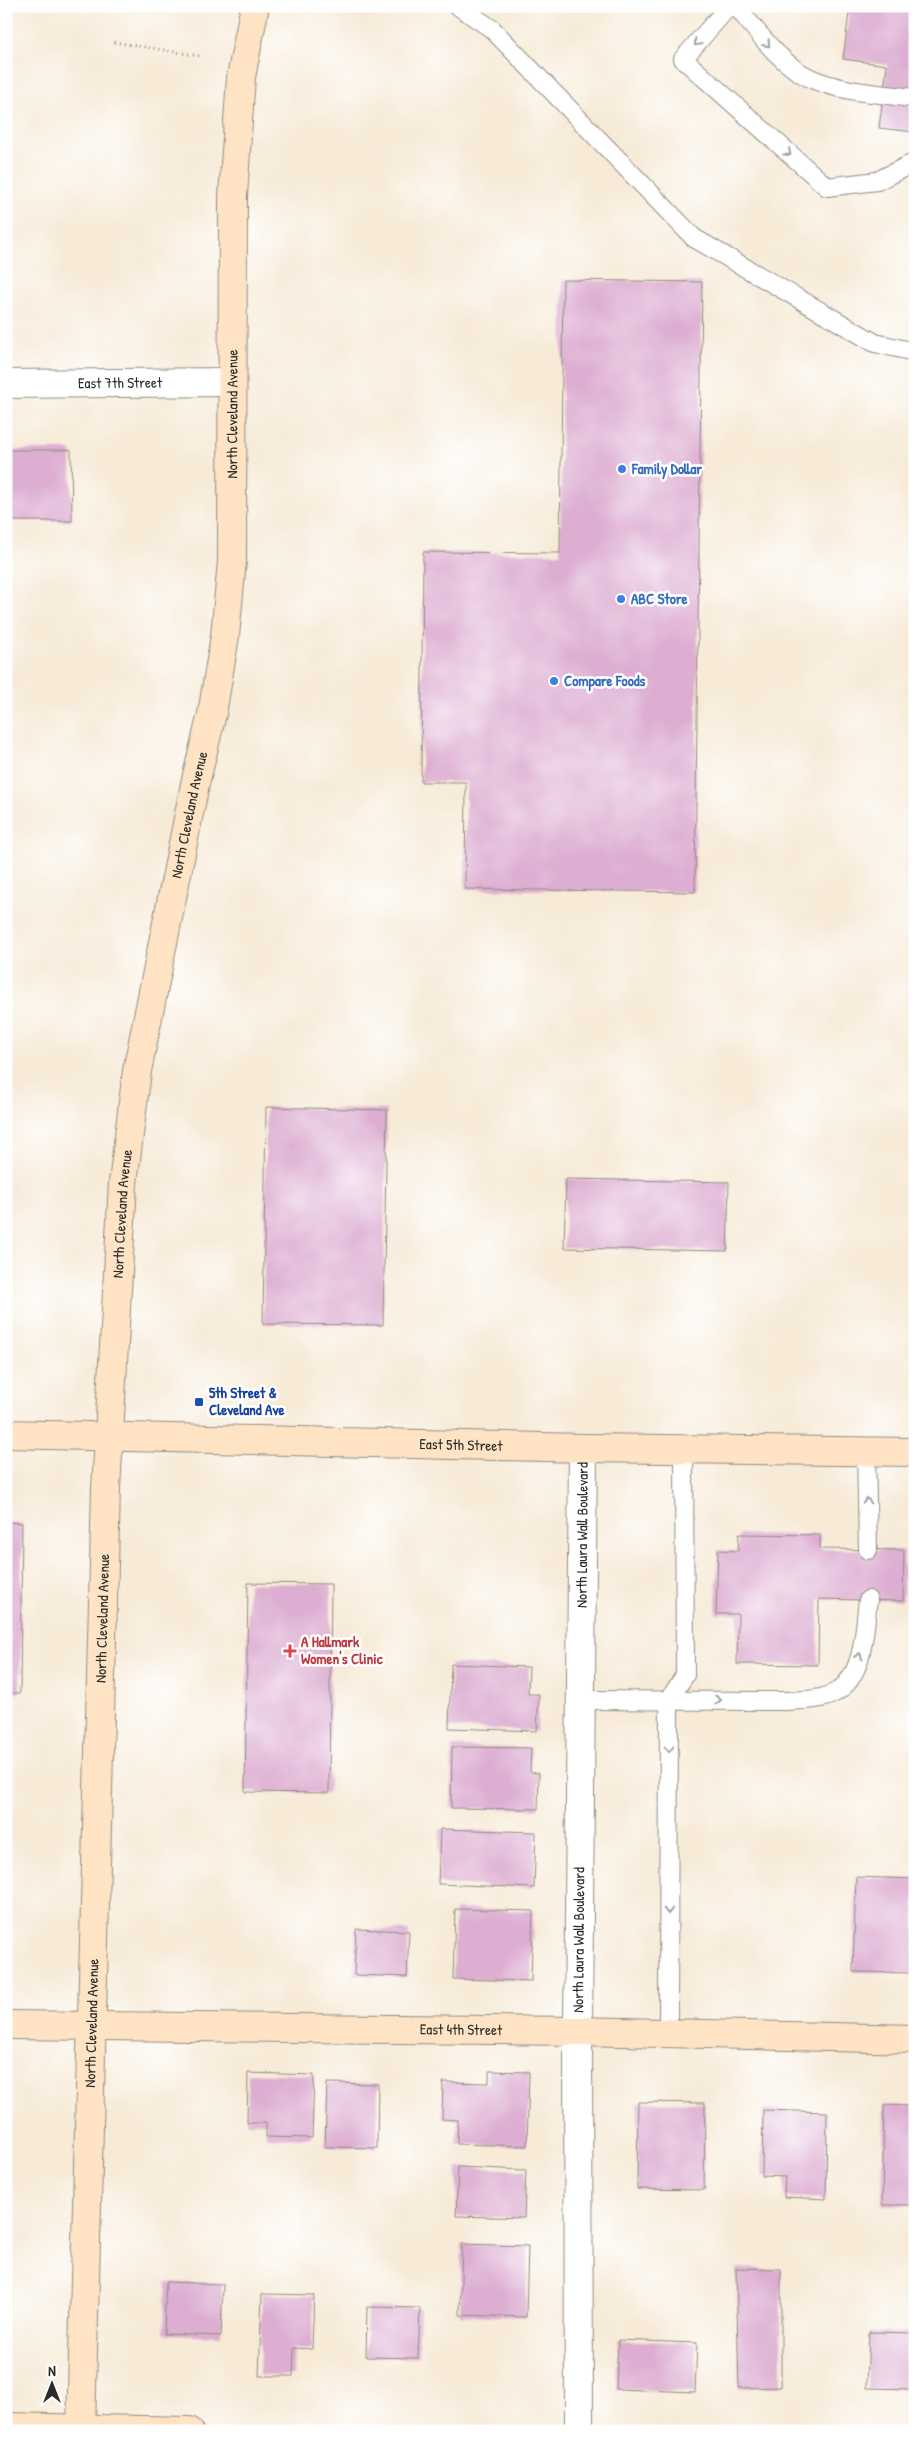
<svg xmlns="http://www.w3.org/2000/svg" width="921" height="2437" font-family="'Patrick Hand',sans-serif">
  <rect width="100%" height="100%" fill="#fff"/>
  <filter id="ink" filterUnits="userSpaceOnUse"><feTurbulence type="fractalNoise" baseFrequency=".02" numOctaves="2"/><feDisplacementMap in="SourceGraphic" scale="10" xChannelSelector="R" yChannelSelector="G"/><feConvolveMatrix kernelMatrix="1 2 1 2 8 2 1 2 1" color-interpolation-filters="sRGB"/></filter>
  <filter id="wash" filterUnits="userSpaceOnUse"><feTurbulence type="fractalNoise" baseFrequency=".0096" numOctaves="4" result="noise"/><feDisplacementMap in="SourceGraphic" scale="20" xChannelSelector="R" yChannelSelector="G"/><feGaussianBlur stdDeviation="1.12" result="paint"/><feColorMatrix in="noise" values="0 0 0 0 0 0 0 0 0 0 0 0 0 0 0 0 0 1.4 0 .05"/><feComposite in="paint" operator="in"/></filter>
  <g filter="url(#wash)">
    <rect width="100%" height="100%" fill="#f7ebd8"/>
    <g id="blocks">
      <path fill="#ddaed2" d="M 850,6 L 915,6 L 915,132 L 879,128 L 887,65 L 843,59 Z
        M 563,280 L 702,282 L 695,892 L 465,889 L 466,782 L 421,782 L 423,552 L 560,553 Z
        M 6,450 L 71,450 L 72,521 L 6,521 Z
        M 266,1107 L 387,1110 L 383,1325 L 263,1324 Z
        M 566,1179 L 729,1182 L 727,1251 L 564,1248 Z
        M 6,1522 L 22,1523 L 20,1693 L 6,1693 Z
        M 739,1534 L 820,1535 L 820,1549 L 904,1550 L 903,1601 L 819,1599 L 818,1665 L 737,1664 L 738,1614 L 716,1614 L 718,1550 L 738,1551 Z
        M 248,1583 L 331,1584 L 329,1793 L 245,1792 Z
        M 451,1664 L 529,1667 L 528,1694 L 539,1694 L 537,1731 L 449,1728 Z
        M 452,1747 L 531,1748 L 530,1772 L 539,1773 L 538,1809 L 451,1808 Z
        M 440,1829 L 536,1832 L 534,1888 L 438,1884 Z
        M 856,1877 L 915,1879 L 915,1973 L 853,1972 Z
        M 455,1909 L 533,1911 L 531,1981 L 453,1979 Z
        M 356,1929 L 409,1931 L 407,1977 L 354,1975 Z
        M 489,2071 L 529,2072 L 527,2146 L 457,2144 L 458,2120 L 442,2119 L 443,2082 L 489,2083 Z
        M 248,2073 L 314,2075 L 312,2138 L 266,2137 L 266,2123 L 247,2123 Z
        M 327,2083 L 378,2084 L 377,2148 L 325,2147 Z
        M 638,2102 L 705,2103 L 704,2190 L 637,2189 Z
        M 884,2105 L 915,2106 L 915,2205 L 882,2205 Z
        M 763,2110 L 827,2112 L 826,2199 L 784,2197 L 785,2177 L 762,2176 Z
        M 458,2167 L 526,2170 L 524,2218 L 456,2216 Z
        M 462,2244 L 528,2246 L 526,2317 L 460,2315 Z
        M 736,2268 L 781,2269 L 781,2387 L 739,2388 Z
        M 166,2282 L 223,2284 L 221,2336 L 164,2334 Z
        M 262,2294 L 314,2295 L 312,2349 L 294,2348 L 293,2376 L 259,2376 Z
        M 367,2307 L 420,2308 L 418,2358 L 366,2357 Z
        M 869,2332 L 915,2333 L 915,2389 L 867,2388 Z
        M 618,2340 L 697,2343 L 695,2392 L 616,2389 Z"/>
    </g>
  </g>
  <g filter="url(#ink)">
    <use href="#blocks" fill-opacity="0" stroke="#918b82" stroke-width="1"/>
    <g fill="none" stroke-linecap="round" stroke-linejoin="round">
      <defs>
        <path id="lane" d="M 458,6 L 492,29 L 694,238 L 875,343 L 915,352
          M 729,6 L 683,59 L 827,187 L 877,181 L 915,162
          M 736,6 C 756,30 781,65 810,78 C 840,92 882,94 915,98
          M 866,1451 L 868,1550
          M 581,1700 L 779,1701 C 797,1700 820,1702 836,1692 C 865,1675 864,1629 868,1600
          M 668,2033 L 669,1700 L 685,1675 L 684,1449"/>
        <g id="street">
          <path id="s1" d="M 6,384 L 232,382"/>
          <path id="s2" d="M 579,2431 L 578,2031 L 583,1448"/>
        </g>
        <g id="secondary">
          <path id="s3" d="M 6,1434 L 583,1448 L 915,1452"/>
          <path id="s4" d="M 6,2025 L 578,2031 L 915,2039"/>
          <path d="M 6,2427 L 189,2431"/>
          <path id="s5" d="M 81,2429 L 106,1489 L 123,1183 L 137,1071 L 195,784 L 212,714 L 225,636 L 232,561 L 233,196 L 241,77 L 255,6"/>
        </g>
      </defs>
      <use href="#lane" stroke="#918b82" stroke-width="20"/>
      <use href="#street" stroke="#918b82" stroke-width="30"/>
      <use href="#secondary" stroke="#918b82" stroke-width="30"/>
      <path stroke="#918b82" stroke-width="3" stroke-dasharray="1 4" stroke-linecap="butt" d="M 114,42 L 200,56"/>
      <use href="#lane" stroke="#fff" stroke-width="18"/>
      <use href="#street" stroke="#fff" stroke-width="28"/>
      <use href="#secondary" stroke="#fee4c5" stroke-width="28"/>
    </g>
    <defs><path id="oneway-chevron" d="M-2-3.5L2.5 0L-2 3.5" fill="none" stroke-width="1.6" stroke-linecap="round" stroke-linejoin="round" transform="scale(1.25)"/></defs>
    <g stroke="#a0a0a0">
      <use href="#oneway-chevron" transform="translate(697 43) rotate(131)"/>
      <use href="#oneway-chevron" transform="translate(767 44) rotate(48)"/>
      <use href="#oneway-chevron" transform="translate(788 153) rotate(42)"/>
      <use href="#oneway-chevron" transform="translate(867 1501) rotate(-91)"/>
      <use href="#oneway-chevron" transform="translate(859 1656) rotate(-70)"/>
      <use href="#oneway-chevron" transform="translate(718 1700)"/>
      <use href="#oneway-chevron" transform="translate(669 1749) rotate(90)"/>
      <use href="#oneway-chevron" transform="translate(668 1911) rotate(90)"/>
    </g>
  </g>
  <g fill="#3f7fe0" stroke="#fff" stroke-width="2">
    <circle cx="622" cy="469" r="5"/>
    <circle cx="621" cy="599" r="5"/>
    <circle cx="554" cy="681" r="5"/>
  </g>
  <rect fill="#1a4fb4" stroke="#fff" stroke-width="2" x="194" y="1397" width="10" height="10" rx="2.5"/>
  <path fill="#e0444e" stroke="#fff" stroke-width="2" d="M287.5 1643.5h5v5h5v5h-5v5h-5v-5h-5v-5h5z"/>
  <g text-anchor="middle" stroke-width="5" stroke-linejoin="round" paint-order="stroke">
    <g font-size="15" fill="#2b2b2b" stroke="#fff">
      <text dy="5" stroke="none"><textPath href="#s1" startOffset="114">East 7th Street</textPath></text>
      <text dy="5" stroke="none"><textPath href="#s5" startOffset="2026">North Cleveland Avenue</textPath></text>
      <text dy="5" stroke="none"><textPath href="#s5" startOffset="1621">North Cleveland Avenue</textPath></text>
      <text dy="5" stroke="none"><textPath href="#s5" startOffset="1216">North Cleveland Avenue</textPath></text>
      <text dy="5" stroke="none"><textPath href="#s3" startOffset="455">East 5th Street</textPath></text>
      <text dy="5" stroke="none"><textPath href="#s2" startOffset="896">North Laura Wall Boulevard</textPath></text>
      <text dy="5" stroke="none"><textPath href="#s5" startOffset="811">North Cleveland Avenue</textPath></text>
      <text dy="5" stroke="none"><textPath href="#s2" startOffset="491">North Laura Wall Boulevard</textPath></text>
      <text dy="5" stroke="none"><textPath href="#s5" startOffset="406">North Cleveland Avenue</textPath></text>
      <text dy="5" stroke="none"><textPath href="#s4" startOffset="455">East 4th Street</textPath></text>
    </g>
    <g font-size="15" font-weight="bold" fill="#366cbe" stroke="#fff" text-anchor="start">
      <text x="632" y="474">Family Dollar</text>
      <text x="631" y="604">ABC Store</text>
      <text x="564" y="686">Compare Foods</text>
    </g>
    <g font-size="15" font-weight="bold" fill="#164399" stroke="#fff" text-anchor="start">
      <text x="209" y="1398">5th Street &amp;<tspan x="209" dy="17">Cleveland Ave</tspan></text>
    </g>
    <g font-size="15" font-weight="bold" fill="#be3a42" stroke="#fff" text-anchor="start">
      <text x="301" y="1647">A Hallmark<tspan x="301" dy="17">Women's Clinic</tspan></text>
    </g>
  </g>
  <rect width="921" height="2437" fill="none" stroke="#fff" stroke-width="25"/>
  <g transform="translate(52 2384)" stroke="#ffffff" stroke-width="4" paint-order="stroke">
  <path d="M0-4L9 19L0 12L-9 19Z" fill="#2b2b2b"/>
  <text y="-8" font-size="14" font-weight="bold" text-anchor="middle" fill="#2b2b2b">N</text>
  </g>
</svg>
